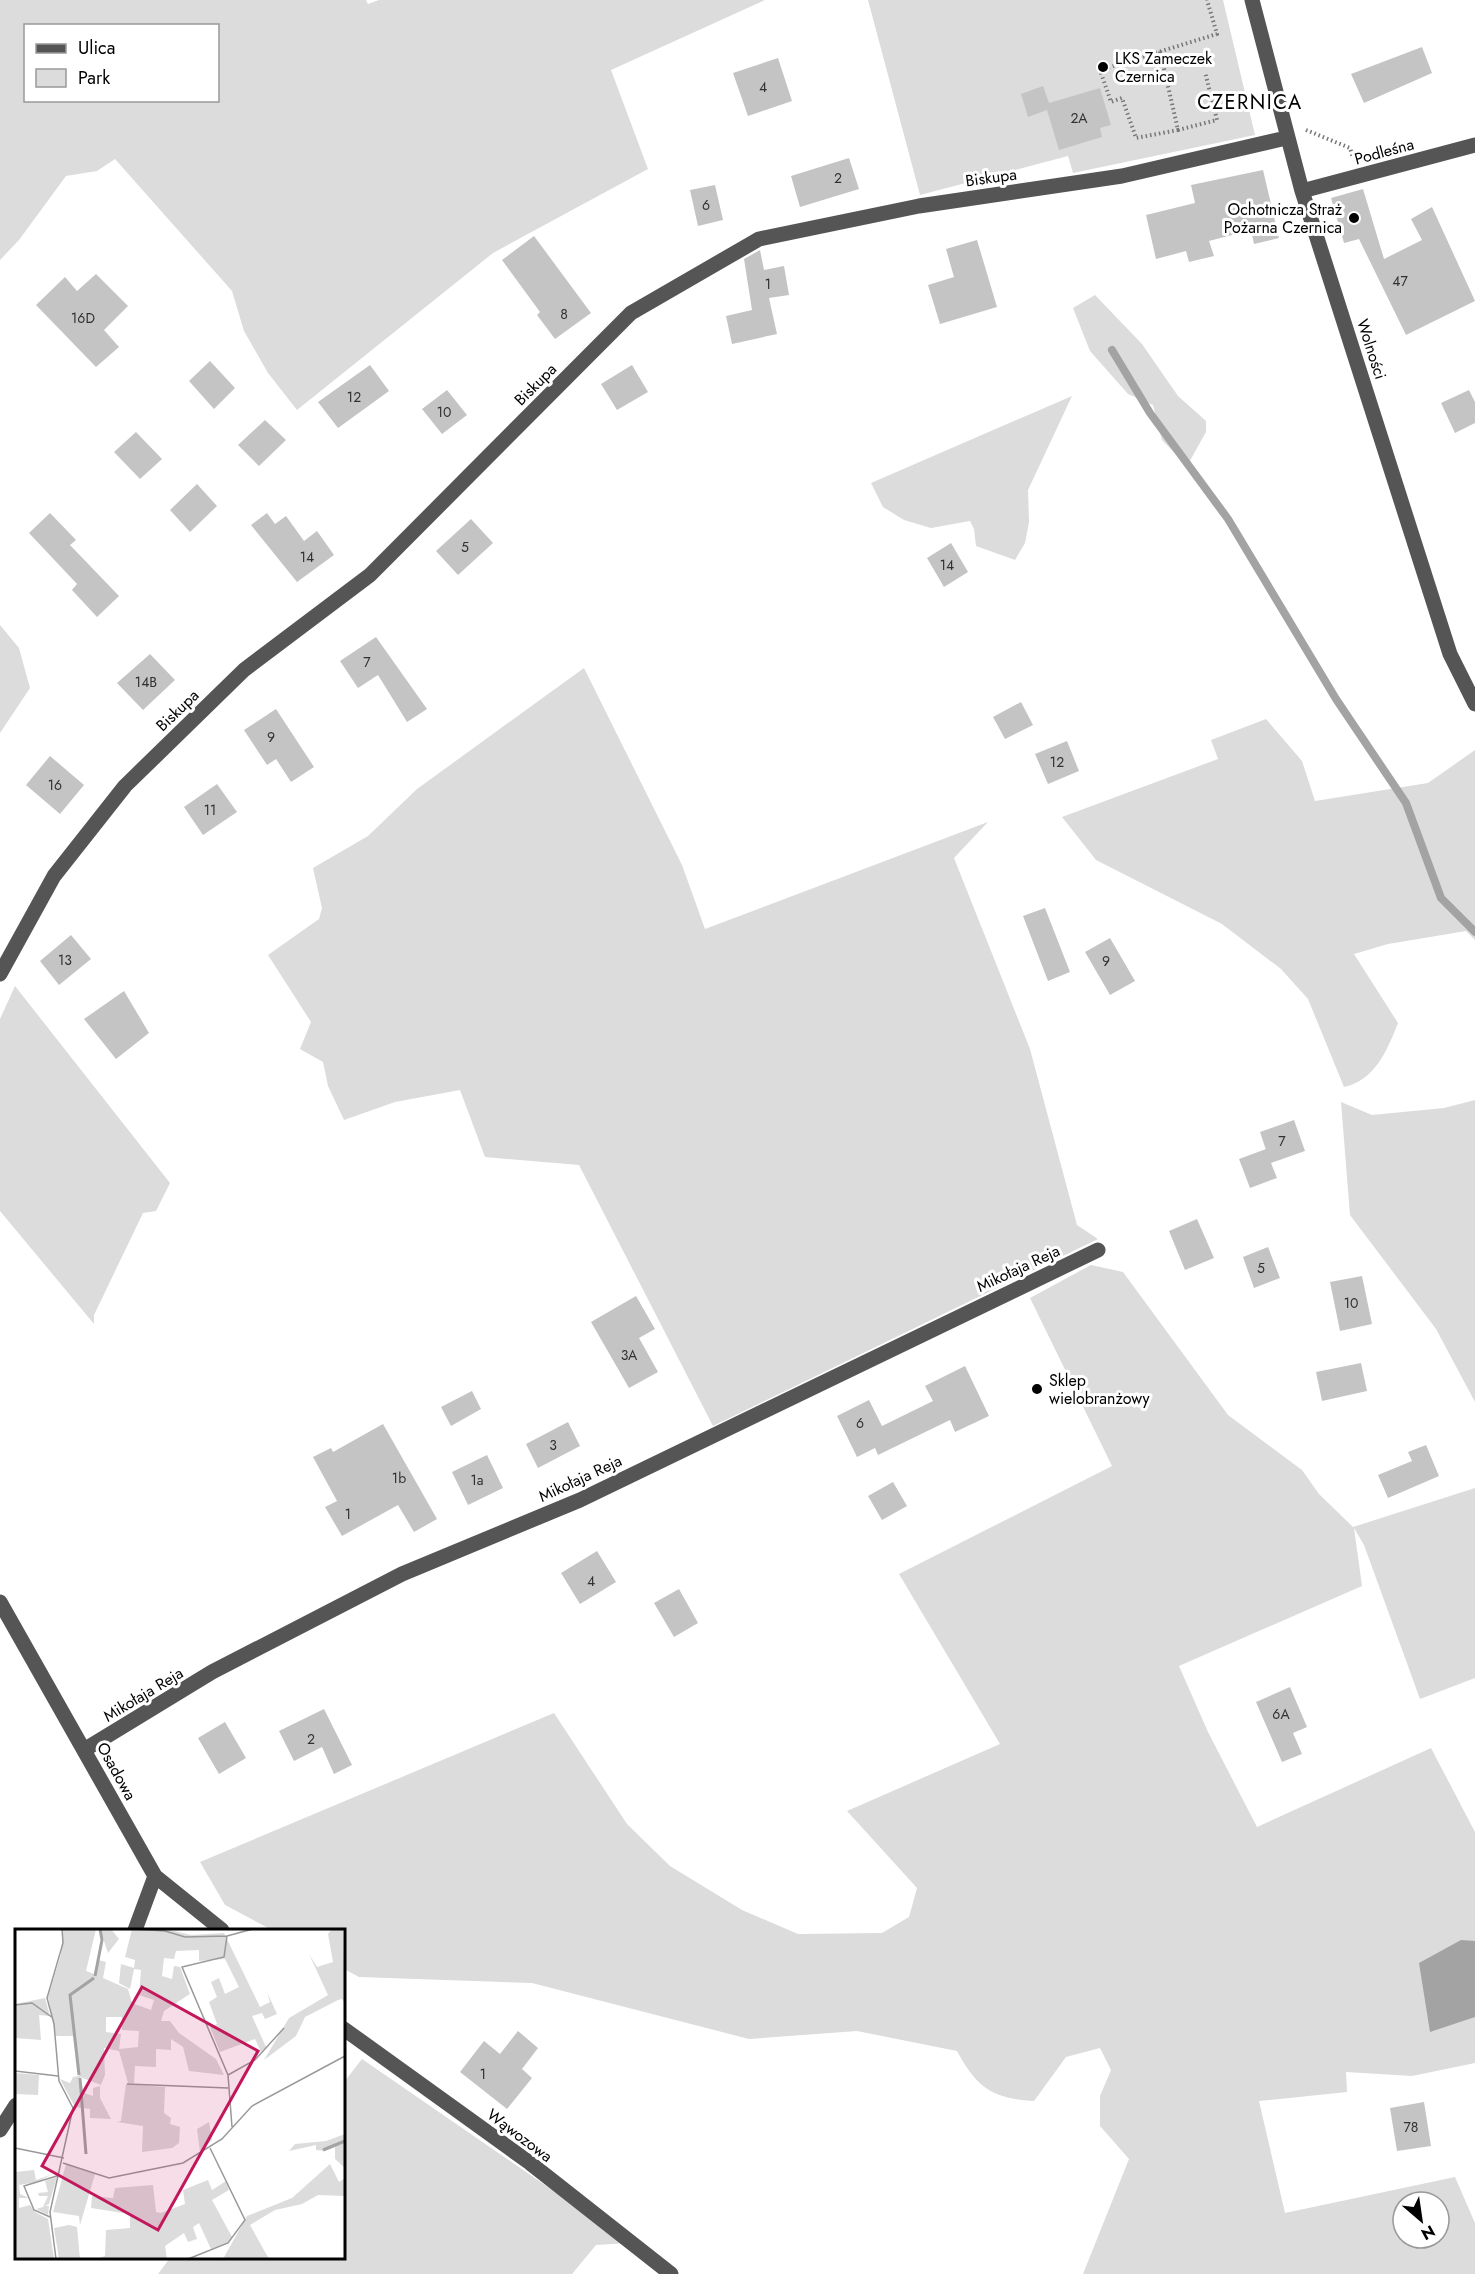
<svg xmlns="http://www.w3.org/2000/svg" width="1475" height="2274" font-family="Jost,sans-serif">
  <rect width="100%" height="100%" fill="#fff"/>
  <path fill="#dcdcdc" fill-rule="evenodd" d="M 0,0 L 366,0 L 368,4 L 379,0 L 765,0 L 611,70 L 648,169 L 493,253 L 297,410 L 268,373 L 244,331 L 232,291 L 115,159 L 97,171 L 66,176 L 19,240 L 0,260 ZM 26,26 L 218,26 L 218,100 L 26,100 Z
    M 868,0 L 1223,0 L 1255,135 L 1073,173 L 1068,156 L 920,195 Z
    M 1095,295 L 1142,344 L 1178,396 L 1206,421 L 1206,432 L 1187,466 L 1162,440 L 1153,405 L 1128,394 L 1090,351 L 1073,308 Z
    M 1072,396 L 1028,490 L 1029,522 L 1025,543 L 1015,560 L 976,546 L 974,529 L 970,521 L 931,528 L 904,520 L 883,507 L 871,483 Z
    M 0,625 L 19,648 L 30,688 L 0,733 Z
    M 584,668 L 682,865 L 705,929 L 988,822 L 954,858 L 1030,1049 L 1077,1225 L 1098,1239 L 713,1426 L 579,1165 L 485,1157 L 460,1090 L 395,1102 L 344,1120 L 328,1086 L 323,1062 L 300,1049 L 311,1022 L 268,955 L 319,919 L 322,908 L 313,868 L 368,836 L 417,789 Z
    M 1266,719 L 1302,761 L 1315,801 L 1428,783 L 1475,750 L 1475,940 L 1466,931 L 1388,944 L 1354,954 L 1398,1023 C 1387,1051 1375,1080 1344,1087 L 1308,999 L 1281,969 L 1222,924 L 1096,860 L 1062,817 L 1218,759 L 1211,740 Z
    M 15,986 L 170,1183 L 156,1211 L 143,1213 L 94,1315 L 94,1324 L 0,1211 L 0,1019 Z
    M 1475,1100 L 1475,1402 L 1436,1329 L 1350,1215 L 1341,1102 L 1372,1115 L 1444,1108 Z
    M 1091,1265 L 1123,1272 L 1228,1415 L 1302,1470 L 1319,1494 L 1353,1527 L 1475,1488 L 1475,1678 L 1420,1699 L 1364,1545 L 1354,1528 L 1362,1586 L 1179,1666 L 1208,1732 L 1257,1827 L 1431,1748 L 1475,1832 L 1475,2063 L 1412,2076 L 1346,2072 L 1347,2092 L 1259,2101 L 1285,2213 L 1455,2177 L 1475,2223 L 1475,2274 L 1083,2274 L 1129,2159 L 1100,2126 L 1100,2096 L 1111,2070 L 1100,2048 L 1066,2057 L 1034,2101 C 993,2099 976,2087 957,2051 L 857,2031 L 749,2039 L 532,1983 L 359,1977 L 344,1969 L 344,1930 L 272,1930 L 225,1905 L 200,1862 L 554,1713 L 627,1824 L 670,1866 L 742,1910 L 798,1934 L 882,1933 L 909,1917 L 917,1888 L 847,1811 L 1000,1744 L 899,1574 L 1112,1466 L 1030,1298 ZM 1403,2202 L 1439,2202 L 1439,2238 L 1403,2238 Z
    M 362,2059 L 629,2243 L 596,2245 L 572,2274 L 158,2274 L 170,2258 L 344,2258 L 344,2082 Z"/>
  <path fill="#a3a3a3" d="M 1461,1940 L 1475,1941 L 1475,2017 L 1430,2032 L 1419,1963 Z"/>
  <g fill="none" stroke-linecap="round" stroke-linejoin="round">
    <path stroke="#a3a3a3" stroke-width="8" d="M 1112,350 L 1150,413 L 1228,519 L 1336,699 L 1406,803 L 1441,898 L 1475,932"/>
  </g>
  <path fill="#c4c4c4" d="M 1422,47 L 1432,73 L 1364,103 L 1351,74 Z
    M 778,58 L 792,101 L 748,116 L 733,73 Z
    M 1043,86 L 1049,103 L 1100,88 L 1111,125 L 1100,128 L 1102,137 L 1059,150 L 1047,110 L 1028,117 L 1021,94 Z
    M 849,158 L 859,189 L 800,207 L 791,176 Z
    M 1263,170 L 1279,238 L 1254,244 L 1251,230 L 1209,241 L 1214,256 L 1189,262 L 1186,251 L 1156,259 L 1146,215 L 1195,203 L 1191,185 Z
    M 715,185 L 723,220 L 698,226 L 690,190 Z
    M 1363,189 L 1384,259 L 1422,240 L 1411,219 L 1432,207 L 1475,301 L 1406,335 L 1359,239 L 1344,243 L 1331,198 Z
    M 534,236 L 591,313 L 555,339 L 537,315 L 540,312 L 502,260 Z
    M 977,240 L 997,307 L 940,324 L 928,285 L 954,277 L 946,249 Z
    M 760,250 L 764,270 L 784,266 L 789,295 L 769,298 L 777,334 L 732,344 L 726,316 L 752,310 L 744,259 Z
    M 96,274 L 128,306 L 104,330 L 119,347 L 96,367 L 36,305 L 65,277 L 77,291 Z
    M 210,361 L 235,388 L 214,409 L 189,381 Z
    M 370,365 L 389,391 L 338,428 L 318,402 Z
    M 632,365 L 648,392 L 617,410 L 601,384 Z
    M 447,390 L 467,415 L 442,434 L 422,409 Z
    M 1469,390 L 1475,402 L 1475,423 L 1455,433 L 1441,403 Z
    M 265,420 L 286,440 L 259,466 L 238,445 Z
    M 136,432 L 162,459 L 140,479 L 114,452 Z
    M 197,484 L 217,506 L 190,532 L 170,510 Z
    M 50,513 L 76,540 L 70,545 L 119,596 L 97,617 L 72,590 L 77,584 L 29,533 Z
    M 267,513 L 275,524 L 286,516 L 304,541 L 317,531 L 334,555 L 297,582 L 251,525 Z
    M 471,519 L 493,543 L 458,575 L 436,551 Z
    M 951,543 L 968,572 L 944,587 L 927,558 Z
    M 376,637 L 427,709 L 407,722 L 378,675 L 358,688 L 340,661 Z
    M 150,654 L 175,680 L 143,710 L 117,683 Z
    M 1021,702 L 1033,725 L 1005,739 L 993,717 Z
    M 276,709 L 314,767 L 291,782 L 276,759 L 267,765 L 244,730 Z
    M 1067,741 L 1079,771 L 1048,784 L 1035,754 Z
    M 50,756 L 84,785 L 60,814 L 26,785 Z
    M 217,784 L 237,812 L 203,835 L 184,807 Z
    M 1045,908 L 1070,972 L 1048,981 L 1023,916 Z
    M 71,935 L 91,959 L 59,985 L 40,961 Z
    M 1110,938 L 1135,981 L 1110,995 L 1085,952 Z
    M 124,991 L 149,1033 L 116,1059 L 84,1019 Z
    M 1294,1120 L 1305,1151 L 1271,1163 L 1277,1178 L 1250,1188 L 1239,1159 L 1266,1149 L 1268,1156 L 1260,1132 Z
    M 1197,1219 L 1214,1258 L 1185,1270 L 1169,1231 Z
    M 1268,1247 L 1280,1278 L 1254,1288 L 1243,1257 Z
    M 1362,1276 L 1372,1324 L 1340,1331 L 1330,1282 Z
    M 636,1296 L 655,1329 L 639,1338 L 658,1372 L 629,1388 L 591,1322 Z
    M 1361,1363 L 1367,1391 L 1322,1401 L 1316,1372 Z
    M 965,1366 L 989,1416 L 955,1432 L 950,1420 L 878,1455 L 875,1448 L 857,1457 L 837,1416 L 869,1400 L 882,1426 L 933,1401 L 925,1386 Z
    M 472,1391 L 481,1409 L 451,1426 L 441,1407 Z
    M 568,1422 L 580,1446 L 538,1468 L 526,1444 Z
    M 383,1424 L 437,1519 L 414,1532 L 398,1505 L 342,1536 L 325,1507 L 337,1501 L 313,1457 L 331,1448 L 333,1452 Z
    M 1426,1445 L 1439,1476 L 1388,1498 L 1378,1475 L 1412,1461 L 1408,1452 Z
    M 487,1455 L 503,1488 L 468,1505 L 452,1472 Z
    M 893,1482 L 907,1506 L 882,1520 L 868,1496 Z
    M 597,1551 L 616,1582 L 580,1604 L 561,1573 Z
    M 679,1589 L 698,1623 L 674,1637 L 654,1603 Z
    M 1290,1687 L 1307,1727 L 1293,1733 L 1302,1754 L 1282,1762 L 1256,1702 Z
    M 324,1709 L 352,1765 L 334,1774 L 322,1747 L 294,1761 L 279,1731 Z
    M 225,1722 L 246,1758 L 219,1774 L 198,1738 Z
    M 518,2031 L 538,2048 L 522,2069 L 532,2078 L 507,2109 L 460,2072 L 484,2041 L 500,2054 Z
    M 1424,2102 L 1431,2146 L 1397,2151 L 1390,2108 Z"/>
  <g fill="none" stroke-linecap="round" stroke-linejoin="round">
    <path stroke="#777" stroke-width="4" stroke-dasharray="1.5 3" stroke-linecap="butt" d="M 1160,51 L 1178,130 L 1136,138 L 1122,98 L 1111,102 L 1100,70 L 1217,34 L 1207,0
      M 1178,130 L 1217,120 L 1205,72
      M 1306,130 L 1350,148 L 1353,158"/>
    <path stroke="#555" stroke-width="15" d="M 1252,0 L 1302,191 L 1450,654 L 1475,704
      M 1302,191 L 1475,145
      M 0,974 L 54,876 L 125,786 L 244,670 L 370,575 L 631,313 L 759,239 L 919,206 L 1122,176 L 1286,138
      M 0,1602 L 155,1876 L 135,1930
      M 84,1750 L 212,1672 L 402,1574 L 580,1500 L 1098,1250
      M 155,1876 L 222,1930
      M 344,2029 L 530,2163 L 671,2274
      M 0,2130 L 16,2105"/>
  </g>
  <g fill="#000" stroke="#fff" stroke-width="2">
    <circle cx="1103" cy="67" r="6"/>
    <circle cx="1354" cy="218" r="6"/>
    <circle cx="1037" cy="1389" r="6"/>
  </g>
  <g text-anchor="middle" stroke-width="6" stroke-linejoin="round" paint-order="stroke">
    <g font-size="14" fill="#313131">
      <text x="763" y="92">4</text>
      <text x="1079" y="123">2A</text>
      <text x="838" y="183">2</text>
      <text x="706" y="210">6</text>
      <text x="1400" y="286">47</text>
      <text x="768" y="289">1</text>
      <text x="564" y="319">8</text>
      <text x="83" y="323">16D</text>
      <text x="354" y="402">12</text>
      <text x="444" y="417">10</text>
      <text x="465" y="552">5</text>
      <text x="307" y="562">14</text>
      <text x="947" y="570">14</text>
      <text x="367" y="667">7</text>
      <text x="146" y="687">14B</text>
      <text x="271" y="742">9</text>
      <text x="1057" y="767">12</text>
      <text x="55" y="790">16</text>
      <text x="210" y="815">11</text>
      <text x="65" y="965">13</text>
      <text x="1106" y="966">9</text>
      <text x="1282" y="1146">7</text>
      <text x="1261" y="1273">5</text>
      <text x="1351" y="1308">10</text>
      <text x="629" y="1360">3A</text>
      <text x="860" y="1428">6</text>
      <text x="553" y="1450">3</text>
      <text x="399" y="1483">1b</text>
      <text x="477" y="1485">1a</text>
      <text x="348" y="1519">1</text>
      <text x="591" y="1586">4</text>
      <text x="1281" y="1719">6A</text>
      <text x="311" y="1744">2</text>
      <text x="483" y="2079">1</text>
      <text x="1411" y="2132">78</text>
    </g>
    <g font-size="16" fill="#000" stroke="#fff" text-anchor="start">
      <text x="1115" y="64">LKS Zameczek<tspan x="1115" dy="18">Czernica</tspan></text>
      <text x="1342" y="215" text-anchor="end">Ochotnicza Straż<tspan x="1342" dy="18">Pożarna Czernica</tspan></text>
      <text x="1049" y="1386">Sklep<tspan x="1049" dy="18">wielobranżowy</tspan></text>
    </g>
    <g font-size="16" fill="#000" stroke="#fff">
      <text transform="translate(1384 151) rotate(-15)" y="6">Podleśna</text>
      <text transform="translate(991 177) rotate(-8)" y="6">Biskupa</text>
      <text transform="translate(1372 349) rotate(72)" y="6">Wolności</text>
      <text transform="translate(535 384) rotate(-45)" y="6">Biskupa</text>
      <text transform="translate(177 710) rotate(-44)" y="6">Biskupa</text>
      <text transform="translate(1018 1268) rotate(-25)" y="6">Mikołaja Reja</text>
      <text transform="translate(580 1478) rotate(-25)" y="6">Mikołaja Reja</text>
      <text transform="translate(143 1694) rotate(-31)" y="6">Mikołaja Reja</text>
      <text transform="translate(117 1771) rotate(61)" y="6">Osadowa</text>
      <text transform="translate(520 2135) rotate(37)" y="6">Wąwozowa</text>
    </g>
    <g font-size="20" letter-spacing="1.5" fill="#000" stroke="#fff">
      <text x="1250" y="109">CZERNICA</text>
    </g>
  </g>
  <g transform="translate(15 1929)">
    <rect width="330" height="330" fill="#fff"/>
    <path d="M 48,0 L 81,0 L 71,42 L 79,45 L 83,31 L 91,33 L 88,49 L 113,60 L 117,74 L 136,81 L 139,71 L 124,66 L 126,41 L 119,40 L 115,60 L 104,54 L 106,35 L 119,39 L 120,31 L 110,28 L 117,0 L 151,0 L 176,6 L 209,4 L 245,78 L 255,73 L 252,63 L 262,85 L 250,90 L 247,84 L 237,87 L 251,118 L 246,123 L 240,110 L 205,123 L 195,98 L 202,95 L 194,73 L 202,68 L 196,53 L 204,49 L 210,65 L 224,58 L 210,30 L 184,32 L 184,21 L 161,22 L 159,30 L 149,29 L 147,47 L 157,50 L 159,37 L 165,38 L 175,65 L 149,82 L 146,92 L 155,92 L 164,104 L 201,130 L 209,146 L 174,142 L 168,118 L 156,110 L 156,121 L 141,120 L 141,138 L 120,137 L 119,154 L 113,154 L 104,122 L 89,119 L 90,146 L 86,156 L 65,148 L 69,164 L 78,167 L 78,159 L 85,157 L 85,169 L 96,190 L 75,189 L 75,180 L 60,178 L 45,150 L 55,154 L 58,148 L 64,147 L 58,107 L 41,107 L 33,68 L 46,25 ZM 91,88 L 107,88 L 107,101 L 124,102 L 123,118 L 104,120 L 106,105 L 91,103 ZM 85,0 L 96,0 L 104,10 L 93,24 ZM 317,0 L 328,0 L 330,74 L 327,70 L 323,71 L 290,88 L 281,107 L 249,131 L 274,89 L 313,66 L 294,25 L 302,38 L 318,33 L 313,5 ZM 30,69 L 35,87 L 24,86 L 26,111 L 0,109 L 0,75 ZM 0,144 L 24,146 L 23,166 L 0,165 ZM 111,155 L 150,158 L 149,184 L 156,189 L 155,195 L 165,198 L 164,214 L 157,219 L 127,223 L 128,197 L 102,193 L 106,192 ZM 194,193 L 197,211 L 185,223 L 182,200 ZM 330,205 L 330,239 L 320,230 L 320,218 L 310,222 L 301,221 L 301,216 L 274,222 L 280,215 L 311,212 ZM 51,235 L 80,245 L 65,296 L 64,287 L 38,283 ZM 315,235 L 324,253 L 330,249 L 330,267 L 303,266 L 287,275 L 260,281 L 235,296 L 254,330 L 208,330 L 232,287 L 277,269 ZM 19,241 L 21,251 L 38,245 L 22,253 L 4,256 L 5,265 L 14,269 L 4,269 L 4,279 L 15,276 L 20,283 L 33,290 L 39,330 L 0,330 L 0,243 ZM 42,248 L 34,275 L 30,277 L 34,277 L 33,286 L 21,280 L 28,278 L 33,267 L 24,267 L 23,264 L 33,263 L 30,252 ZM 193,251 L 197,261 L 211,252 L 214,261 L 197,271 L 217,308 L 213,314 L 196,320 L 184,294 L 178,298 L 182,310 L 173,313 L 169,304 L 150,317 L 152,330 L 81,330 L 90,327 L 91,301 L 115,299 L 115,285 L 76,279 L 77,267 L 98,269 L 100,259 L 138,256 L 141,283 L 146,284 L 170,275 L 168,261 ZM 54,296 L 62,298 L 65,330 L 44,330 L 39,299 Z" fill="#dcdcdc" fill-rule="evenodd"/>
    <path fill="none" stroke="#a3a3a3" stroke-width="3" d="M 80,47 L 87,11 L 85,0M 64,146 L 55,66 L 79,49M 65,149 L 71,225M 308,221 L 330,212"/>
    <path fill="none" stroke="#999" stroke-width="1.5" d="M 119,0 L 150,2 L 170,8 L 212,7 L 238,0M 212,7 L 209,28 L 167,38 L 213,146M 0,76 L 17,74 L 38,89M 0,142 L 43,147M 112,155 L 213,159M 217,198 L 213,146 L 240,131 L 269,99M 0,219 L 49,229M 48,234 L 94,249 L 168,234 L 207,210 L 237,177 L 330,127M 35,288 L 19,281 L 9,257 L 45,246M 41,330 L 35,283 L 58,179 L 44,152 L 39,95 L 32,69 L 48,14 L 47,0M 173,330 L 213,314 L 230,291 L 195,219"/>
    <path fill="#c2185b" fill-opacity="0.15" stroke="#c2185b" stroke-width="3" d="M 127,58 L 243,122 L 143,301 L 27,237 Z"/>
    <rect width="330" height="330" fill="none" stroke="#000" stroke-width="3"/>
  </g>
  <rect x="24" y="24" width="195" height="78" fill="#ffffff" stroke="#999999" stroke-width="1.5"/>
  <rect x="36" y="44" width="30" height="9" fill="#555555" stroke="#999999" stroke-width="1.5"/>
  <text x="78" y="54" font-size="18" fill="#000000">Ulica</text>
  <rect x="36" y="69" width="30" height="18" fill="#dcdcdc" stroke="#999999" stroke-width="1.5"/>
  <text x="78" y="84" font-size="18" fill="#000000">Park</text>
  <g transform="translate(1421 2220) rotate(151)"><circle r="28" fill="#ffffff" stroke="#999999" stroke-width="1.5"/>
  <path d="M0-4.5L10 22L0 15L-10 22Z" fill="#000000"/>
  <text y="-9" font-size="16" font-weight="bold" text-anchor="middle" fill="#000000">N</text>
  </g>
</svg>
